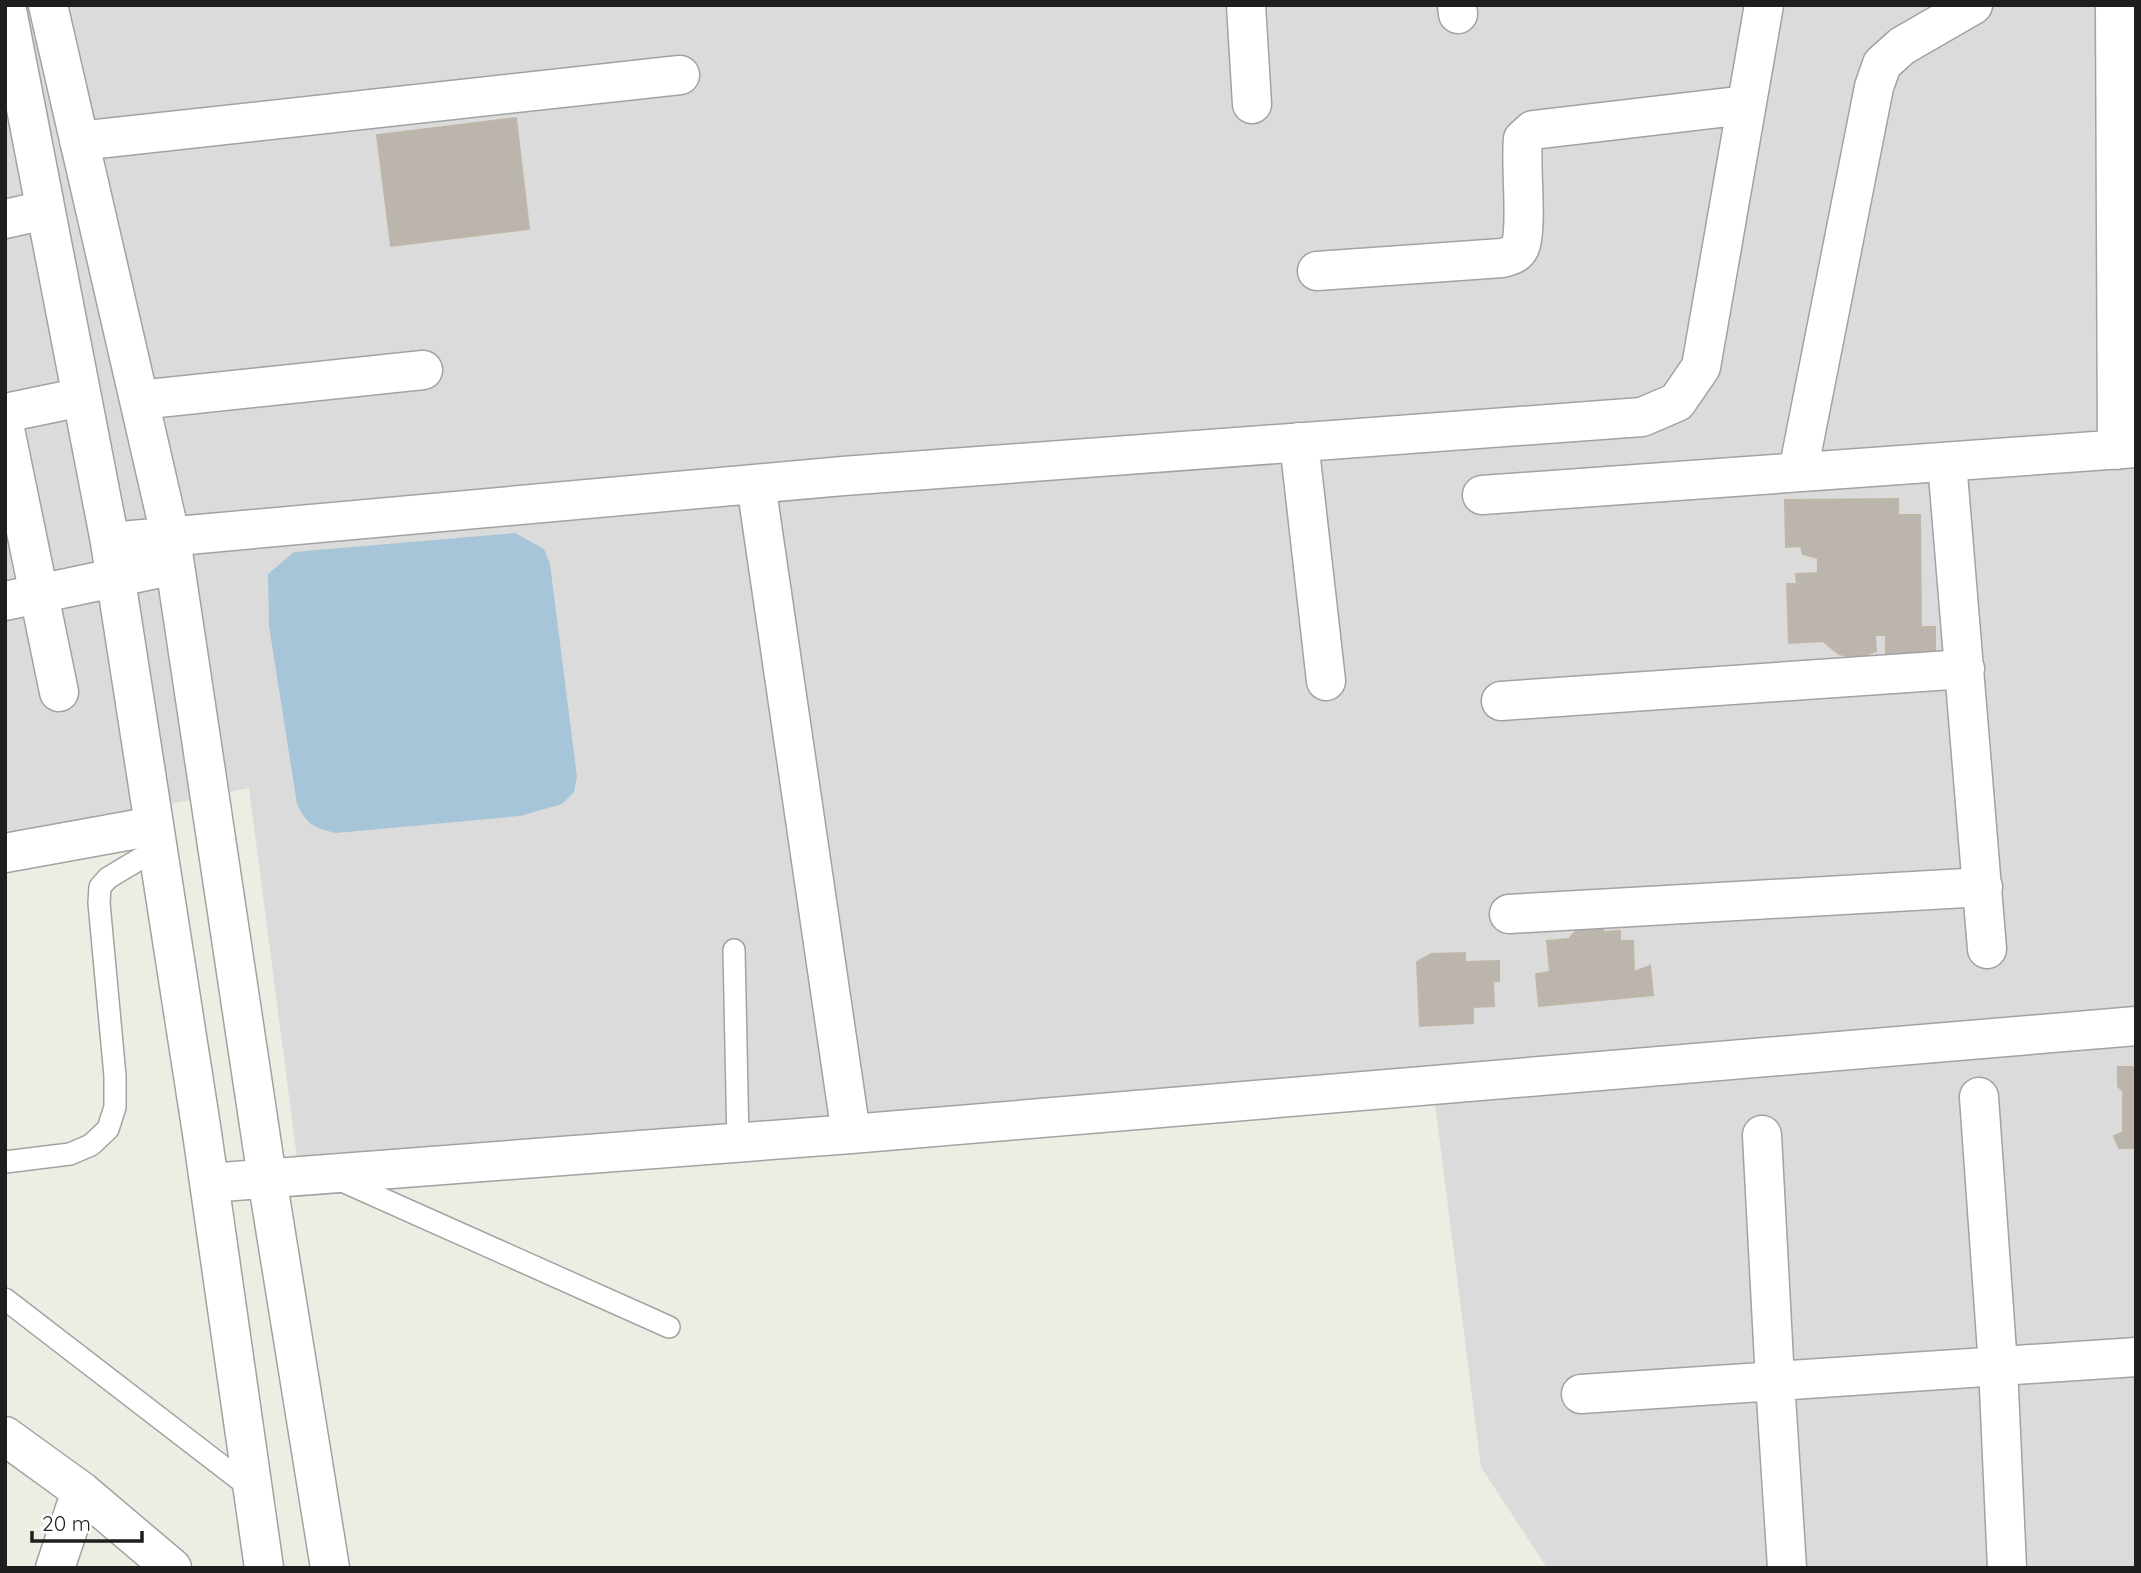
<svg xmlns="http://www.w3.org/2000/svg" width="2141" height="1573" font-family="Quicksand,sans-serif">
  <rect width="100%" height="100%" fill="#eeede4"/>
  <path fill="#dcdbdb" d="M 5,5 L 2136,5 L 2136,1568 L 1547,1568 L 1481,1467 L 1432,1080 L 298,1166 L 249,788 L 5,838 Z"/>
  <path fill="#a7c5d9" d="M 515,533 L 544,549 L 550,564 L 577,777 L 574,792 L 562,804 L 520,816 L 336,833 C 314,828 307,825 297,804 L 269,626 L 268,574 L 294,552 Z"/>
  <path fill="#bbb5ae" stroke="#bfb6a8" stroke-width="2" d="M 516,118 L 529,229 L 391,246 L 377,135 Z
    M 1898,499 L 1898,515 L 1920,515 L 1921,627 L 1935,627 L 1935,654 L 1886,654 L 1886,635 L 1875,635 L 1876,651 L 1858,658 L 1839,654 L 1823,641 L 1789,643 L 1787,584 L 1797,584 L 1796,574 L 1818,573 L 1818,558 L 1803,554 L 1801,546 L 1786,547 L 1785,500 Z
    M 1582,918 L 1603,918 L 1603,932 L 1620,931 L 1620,941 L 1633,941 L 1634,972 L 1650,966 L 1653,995 L 1539,1006 L 1536,974 L 1550,972 L 1547,941 L 1569,939 L 1577,930 Z
    M 1465,953 L 1465,962 L 1499,961 L 1499,981 L 1493,981 L 1494,1006 L 1473,1007 L 1473,1023 L 1420,1026 L 1417,962 L 1431,954 Z
    M 2118,1067 L 2136,1067 L 2136,1148 L 2119,1148 L 2114,1136 L 2123,1132 L 2123,1091 L 2118,1086 Z"/>
  <g fill="none" stroke-linecap="round" stroke-linejoin="round">
    <defs>
      <path id="service" d="M 734,950 L 738,1143
        M 5,1162 L 70,1154 L 91,1145 L 108,1129 L 115,1107 L 115,1076 L 99,903 L 100,887 L 108,878 L 158,848
        M 340,1180 L 669,1327
        M 5,1299 L 253,1490"/>
      <path id="minor" d="M 6,5 L 110,542 L 202,1133 L 264,1568
        M 48,5 L 171,539 L 267,1178 L 330,1568
        M 1246,5 L 1252,104
        M 1457,5 L 1458,14
        M 2115,5 L 2117,450
        M 79,141 L 680,75
        M 5,219 L 45,210
        M 1317,271 L 1502,258 C 1509,256 1516,255 1520,247 C 1528,227 1520,165 1523,139 L 1533,130 L 1746,105
        M 139,400 L 423,370
        M 5,413 L 82,397
        M 5,429 L 59,692
        M 1299,442 L 1326,681
        M 1947,462 L 1987,949
        M 1798,472 L 1874,87 L 1882,64 L 1902,46 L 1973,5
        M 756,484 L 851,1134
        M 1482,495 L 2136,448
        M 110,542 L 843,476 L 1642,417 L 1677,402 L 1701,367 L 1764,5
        M 5,601 L 175,565
        M 1501,701 L 1965,669
        M 5,853 L 154,826
        M 1509,914 L 1983,887
        M 1979,1097 L 1998,1366 L 2007,1568
        M 1762,1135 L 1775,1381 L 1787,1568
        M 209,1183 L 851,1134 L 2136,1026
        M 1581,1394 L 2136,1357
        M 5,1436 L 81,1491 L 172,1568
        M 55,1568 L 81,1491"/>
    </defs>
    <use href="#service" stroke="#a2a2a2" stroke-width="24"/>
    <use href="#minor" stroke="#a2a2a2" stroke-width="41"/>
    <use href="#service" stroke="#fff" stroke-width="21"/>
    <use href="#minor" stroke="#fff" stroke-width="38"/>
  </g>
  <rect width="2141" height="1573" fill="none" stroke="#1e1e1e" stroke-width="14"/>
  <path d="M32 1531v10h110v-10" fill="none" stroke="#1e1e1e" stroke-width="3.5"/>
  <text x="42" y="1531" font-size="21" fill="#1e1e1e" stroke="#ffffff" stroke-width="5" paint-order="stroke">20 m</text>
</svg>
